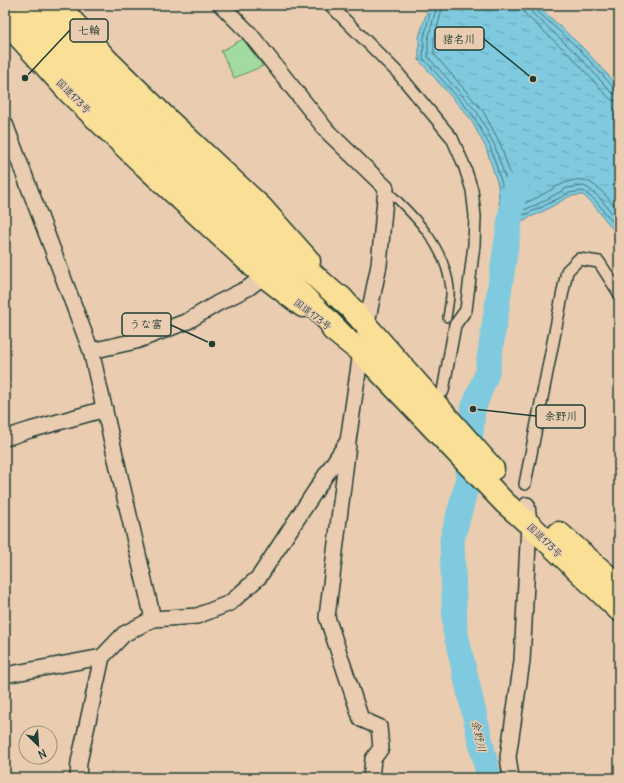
<svg xmlns="http://www.w3.org/2000/svg" width="624" height="783" font-family="Delius,'Klee One',sans-serif">
  <defs>
    <pattern id="water-ripples" width="26" height="14" patternUnits="userSpaceOnUse"><rect width="26" height="14" fill="#7fcadf"/><path d="M2 4q2-2 4 0t4 0M15 11q2-2 4 0t4 0" fill="none" stroke="#67a5b6"/></pattern>
  </defs>
  <rect width="100%" height="100%" fill="#eaccb0"/>
  <filter id="ink" filterUnits="userSpaceOnUse"><feTurbulence type="fractalNoise" baseFrequency=".025" numOctaves="2"/><feDisplacementMap in="SourceGraphic" scale="8" xChannelSelector="R" yChannelSelector="G"/><feConvolveMatrix kernelMatrix="1 2 1 2 8 2 1 2 1" color-interpolation-filters="sRGB"/></filter>
  <g filter="url(#ink)">
    <path fill="#a1dba1" stroke="#608c6a" d="M 243,39 L 263,66 L 234,78 L 221,51 Z"/>
    <path fill="url(#water-ripples)" stroke="#59929b" d="M 429,5 L 537,5 L 582,47 L 619,87 L 619,237 L 593,204 L 583,195 L 570,196 L 542,212 L 519,222 L 500,216 L 498,185 L 486,148 L 470,118 L 419,60 L 419,37 Z"/>
    <g fill="none" stroke-linecap="round" stroke-linejoin="round">
      <path stroke="#457578" stroke-width="1" d="M 432,5 L 424,38 L 423,58 L 473,115 L 490,146 L 502,184 L 505,213 L 519,217 L 540,208 L 569,193 L 583,191 L 596,201 L 619,230
        M 437,5 L 428,39 L 428,57 L 477,112 L 494,144 L 507,183 L 509,209 L 519,212 L 538,204 L 567,188 L 583,186 L 588,188 L 599,197 L 619,222
        M 443,5 L 434,40 L 434,54 L 483,111 L 500,143 L 513,182 L 515,205 L 519,206 C 524,203 530,201 536,198 C 551,191 574,172 591,183 C 603,190 611,202 619,213
        M 523,5 L 524,12 L 528,17 L 572,57 L 607,96 L 612,100 L 619,101
        M 529,5 L 532,13 L 576,53 L 611,92 L 619,95
        M 534,5 L 536,10 L 580,50 L 614,88 L 619,90"/>
      <path stroke="#7fcadf" stroke-width="25" d="M 489,778 L 455,630 L 452,540 L 467,484 L 473,409 L 487,373 L 515,186"/>
      <defs>
        <path id="service" d="M 386,189 C 415,216 445,246 450,288 C 451,297 448,309 447,318"/>
        <path id="pedestrian" d="M 330,5 L 397,72 L 452,138 L 464,165 L 472,190 L 475,216 L 474,245 L 466,310 L 455,325 L 443,391
          M 525,484 L 567,271 L 579,259 L 599,262 L 619,293"/>
        <path id="minor" d="M 5,124 L 91,351 L 153,619
          M 91,351 L 136,341 L 188,321 L 218,303 L 248,288 L 264,276
          M 5,438 L 30,430 L 105,409
          M 348,445 L 327,617 L 361,719 L 379,727 L 381,748 L 373,759 L 371,778
          M 5,675 L 102,657
          M 78,778 L 79,762 L 102,657 L 124,634 L 153,619 L 197,616 L 230,603 L 259,577 L 348,441 L 361,352 L 379,265 L 386,188 L 328,132 L 249,33 L 221,5
          M 511,778 L 508,757 L 522,661 L 529,524 L 527,505"/>
        <path id="trunk" d="M 58,5 L 107,60 L 168,120 L 262,208 L 309,261
          M 5,21 L 71,94 L 145,166 L 264,276 L 303,306
          M 341,297 L 493,469
          M 333,330 L 361,352 L 505,503 L 529,524 L 619,610
          M 559,533 L 619,586"/>
        <path id="motorway" d="M 11,5 C 115,125 238,227 348,341
          M 37,5 C 133,116 244,213 354,311"/>
      </defs>
      <use href="#service" stroke="#1f3d34" stroke-width="10"/>
      <use href="#pedestrian" stroke="#1f3d34" stroke-width="14"/>
      <use href="#minor" stroke="#1f3d34" stroke-width="18"/>
      <use href="#trunk" stroke="#1f3d34" stroke-width="25"/>
      <use href="#motorway" stroke="#1f3d34" stroke-width="25"/>
      <use href="#service" stroke="#eaccb0" stroke-width="7"/>
      <use href="#pedestrian" stroke="#eaccb0" stroke-width="11"/>
      <use href="#minor" stroke="#eaccb0" stroke-width="15"/>
      <use href="#trunk" stroke="#fadf96" stroke-width="22"/>
      <use href="#motorway" stroke="#fadf96" stroke-width="22"/>
    </g>
  </g>
  <g text-anchor="middle" stroke-width="3" stroke-linejoin="round" paint-order="stroke">
    <g font-size="10" fill="#1f3d34" stroke="#eaccb0">
      <text transform="translate(74 96) rotate(45)" y="4">国道173号</text>
      <text transform="translate(313 314) rotate(38)" y="4">国道173号</text>
      <text transform="translate(545 540) rotate(44)" y="4">国道173号</text>
    </g>
    <g font-size="11" font-style="italic" fill="#24443d" stroke="#eaccb0">
      <text transform="translate(479 736) rotate(77)" y="4">余野川</text>
    </g>
  </g>
  <path fill="none" stroke="#1f3d34" stroke-width="1.5" d="M25 78L70 30M533 79L484 39M212 344L171 325M473 409L536 416"/>
  <g fill="#1f3d34" stroke="#eaccb0" stroke-width="1.5">
    <circle cx="25" cy="78" r="4"/>
    <circle cx="533" cy="79" r="4"/>
    <circle cx="212" cy="344" r="4"/>
    <circle cx="473" cy="409" r="4"/>
  </g>
  <g fill="#eaccb0" stroke="#1f3d34" stroke-width="1.5">
    <rect x="70" y="19" width="38" height="23" rx="4"/>
    <rect x="435" y="27" width="49" height="23" rx="4"/>
    <rect x="122" y="313" width="49" height="23" rx="4"/>
    <rect x="536" y="405" width="49" height="23" rx="4"/>
  </g>
  <g font-size="11" text-anchor="middle" font-weight="bold" fill="#1f3d34">
    <text x="89" y="34">七輪</text>
    <text x="459" y="43">猪名川</text>
    <text x="146" y="328">うな富</text>
    <text x="561" y="420">余野川</text>
  </g>
  <rect width="624" height="783" fill="none" stroke="#eaccb0" stroke-width="20"/>
  <rect x="10" y="10" width="604" height="763" fill="none" stroke="#1f3d34" stroke-width="1.5" filter="url(#ink)"/>
  <g transform="translate(38 745) rotate(155)"><circle r="19" fill="#eaccb0" stroke="#99937e"/>
  <path d="M0-3L7 15L0 10L-7 15Z" fill="#1f3d34"/>
  <text y="-6" font-size="11" font-weight="bold" text-anchor="middle" fill="#1f3d34">N</text>
  </g>
</svg>
